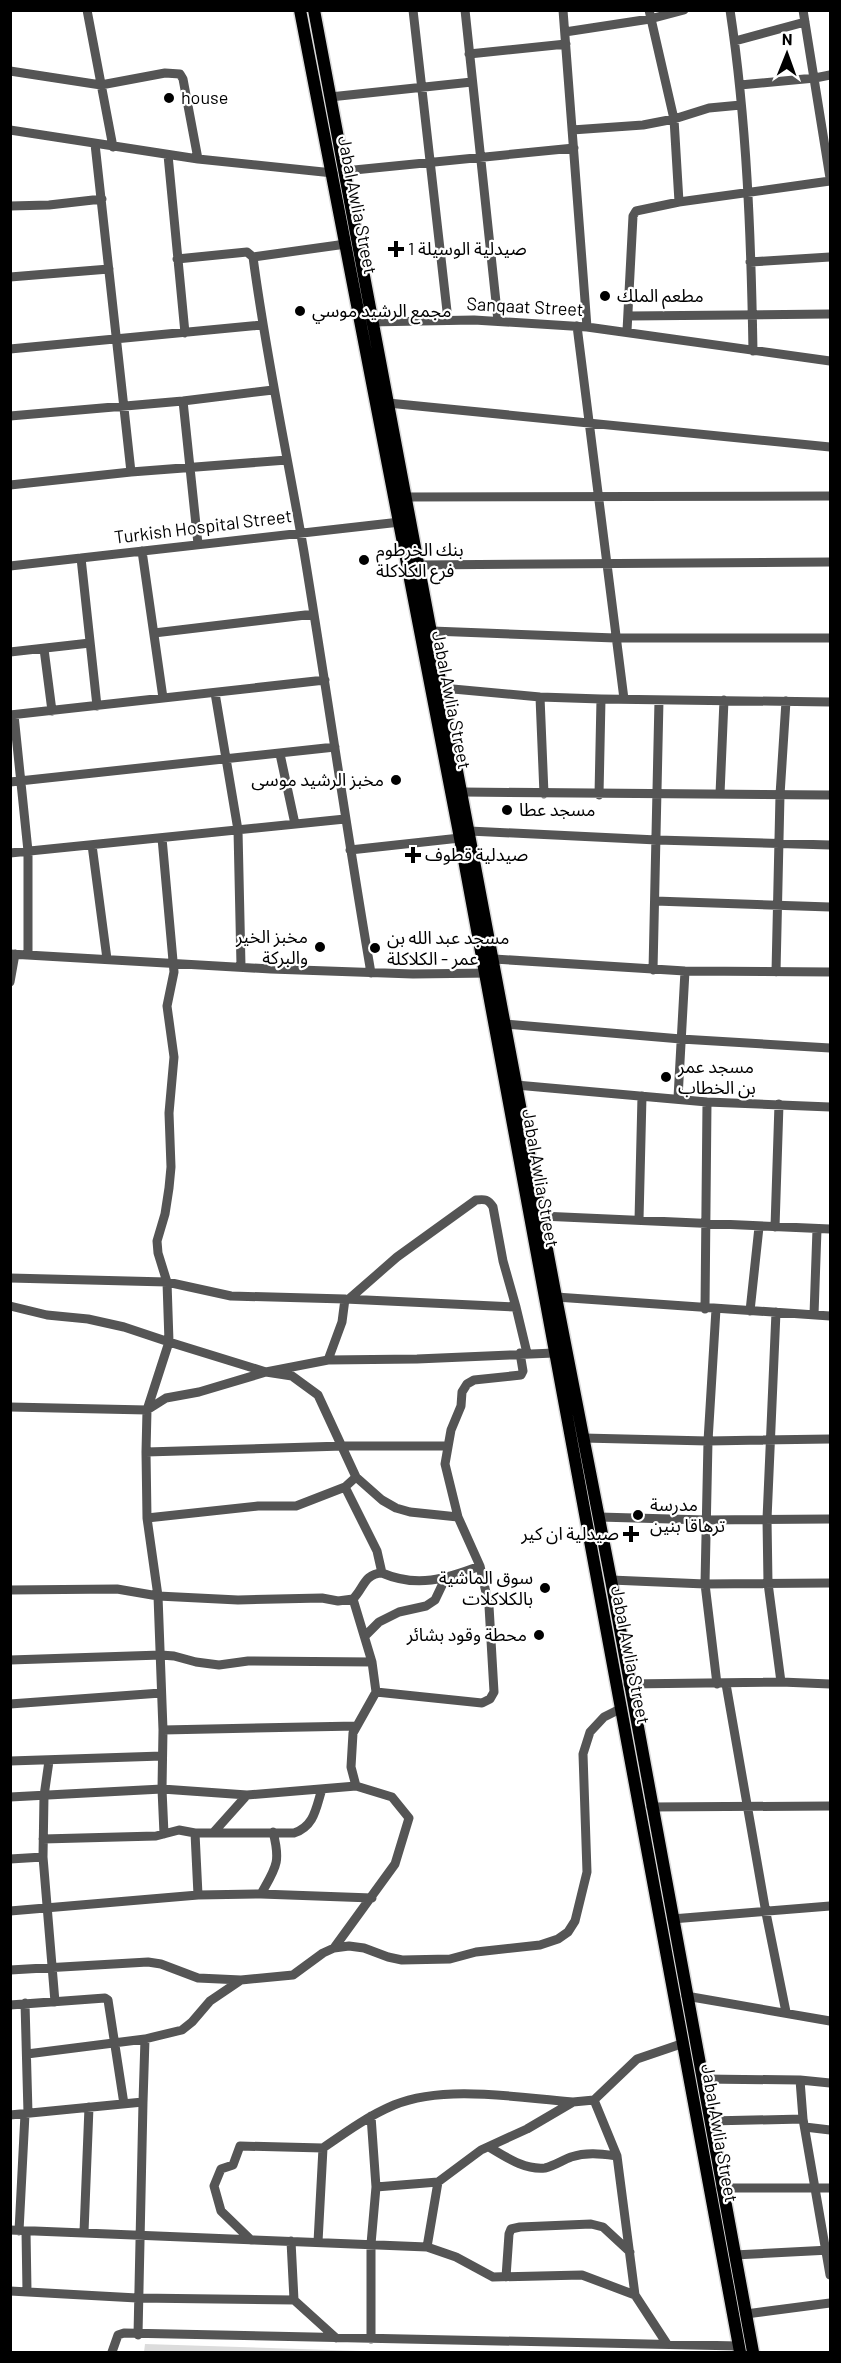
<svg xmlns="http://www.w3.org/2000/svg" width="841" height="2363" font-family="Barlow,'Noto Sans Arabic',sans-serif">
  <rect width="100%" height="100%" fill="#fff"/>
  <path fill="#dcdcdc" d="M 145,2344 L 393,2352 L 144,2352 Z"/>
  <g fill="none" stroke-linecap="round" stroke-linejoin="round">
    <defs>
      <path id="major" d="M 300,10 L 460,838 L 740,2352
        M 314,10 L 556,1297 L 611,1580 L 753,2352"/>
    </defs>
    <use href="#major" stroke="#dbdbdb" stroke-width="15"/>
    <path stroke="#555" stroke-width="9" d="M 87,10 L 113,147
      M 413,10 L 448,320
      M 465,10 L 498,321
      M 563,10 L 587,327
      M 649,10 L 674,119 L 679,202
      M 730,10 C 747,123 751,237 753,351
      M 803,10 L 830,178
      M 565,32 L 650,19 L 684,10
      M 735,41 L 805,22
      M 469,54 L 566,44
      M 10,71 L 101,85 L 165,73 L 180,74 L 183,79 L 198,159
      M 740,85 L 815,78 L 830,75
      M 330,97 L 472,82
      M 10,130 L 198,159 L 333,173
      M 572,130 L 643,125 L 674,119 L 709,108 L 741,105
      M 95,144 L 131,472
      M 168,155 L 185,333
      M 344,171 L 574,148
      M 10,206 L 49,205 L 102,199
      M 253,257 L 346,244
      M 177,259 L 247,252 L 253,257 C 266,356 287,453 304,552 C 327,692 347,833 371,973
      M 750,262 L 830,257
      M 10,277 L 109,269
      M 628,316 L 830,314
      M 369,322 L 474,320 L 587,327 L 830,361
      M 577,326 L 624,699
      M 627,331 L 633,216 L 636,211 L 679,202 L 830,181
      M 10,349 L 262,325
      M 183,401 L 198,544
      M 388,403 L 830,447
      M 10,416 L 183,401 L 273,390
      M 10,485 L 131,472 L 287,460
      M 406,497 L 830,496
      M 142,551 L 163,698
      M 81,558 L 97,706
      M 419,565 L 830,562
      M 10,566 L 400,522
      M 432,631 L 615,638 L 830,638
      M 154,633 L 314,614
      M 44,649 L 52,711
      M 10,652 L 90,643
      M 442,688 L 540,697 L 601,699 L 830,702
      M 215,693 L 238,830 L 241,966
      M 540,697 L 544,794
      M 10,715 L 325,680
      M 14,715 L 28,851 L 28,955
      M 280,754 L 295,824
      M 10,782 L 335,747
      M 462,792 L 830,795
      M 720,794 L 724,700
      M 599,795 L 601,699
      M 469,831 L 657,840 L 830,845
      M 162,838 L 174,972 L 167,1006 L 174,1057 L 169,1113 L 171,1167 L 169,1188 L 165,1214 L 157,1241 L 158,1253 L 167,1282 L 169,1342 L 266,1372 L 292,1376 L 318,1395 L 356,1477 L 382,1500 L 396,1508 L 410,1512 L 458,1517 L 480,1566 L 489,1606 L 494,1692 L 490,1699 L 482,1703 L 376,1692
      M 92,845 L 107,959
      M 350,850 L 460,838
      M 10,853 L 345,819
      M 655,901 L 830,907
      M 10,954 L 271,969 L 413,974 L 490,973
      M 494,959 L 685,971 L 830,972
      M 653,970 L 659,700
      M 776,972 L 780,795 L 786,701
      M 10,982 L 15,954
      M 506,1024 L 681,1039 L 830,1048
      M 516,1085 L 707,1102 L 830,1107
      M 678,1098 L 685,971
      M 541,1216 L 830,1229
      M 639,1220 L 642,1096
      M 775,1227 L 779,1104
      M 10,1278 L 167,1282 L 231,1296 L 345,1299 L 516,1307 L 527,1353
      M 556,1297 L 830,1316
      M 349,1299 L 397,1257 L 476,1200 C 485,1199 488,1199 493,1207 L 503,1261 L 516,1307
      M 10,1306 L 47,1315 L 88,1319 L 124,1327 L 169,1342 L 147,1410 L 146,1452 L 147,1518 L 158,1596 L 163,1730 L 162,1789 L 247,1795 L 356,1786
      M 705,1309 L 707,1102
      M 716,1309 L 708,1441 L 705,1584 L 717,1684
      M 750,1311 L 759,1227
      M 776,1312 L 767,1519 L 768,1583 L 781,1682
      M 814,1315 L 817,1229
      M 328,1360 L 342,1322 L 345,1299
      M 10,1407 L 147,1410 L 166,1398 L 199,1392 L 266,1372 L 328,1360 L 417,1359 L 554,1353
      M 583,1438 L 708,1441 L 830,1439
      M 146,1452 L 343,1446 L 447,1446
      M 345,1487 L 377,1551 L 382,1573 C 417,1588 446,1579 480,1566
      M 458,1517 L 445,1464 L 451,1430 L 461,1406 L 462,1392 L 467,1384 L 474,1380 L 521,1375 L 523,1371 L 520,1353
      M 599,1517 L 706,1520 L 830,1519
      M 147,1518 L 258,1506 L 296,1506 L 345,1487 L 356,1477
      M 611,1580 L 705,1584 L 830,1583
      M 10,1590 L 117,1589 L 158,1596 L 238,1600 L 322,1598 L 338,1601 L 353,1599 C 364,1588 364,1574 382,1573
      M 366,1635 L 379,1622 L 399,1612 L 426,1606 L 435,1600 L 445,1579
      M 10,1660 L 161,1655 L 174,1656 L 196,1662 L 219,1665 L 248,1661 L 372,1662
      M 628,1684 L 781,1682 L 830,1684
      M 726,1684 L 766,1913 L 786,2012
      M 10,1704 L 161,1693
      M 163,1730 L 357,1726
      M 10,1761 L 162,1756
      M 49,1761 L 44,1796 L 43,1857 L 55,2002
      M 10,1797 L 162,1789 L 164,1834
      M 651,1807 L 830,1806
      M 195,1833 L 198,1895
      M 213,1833 L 247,1795
      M 43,1839 L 156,1836 L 179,1830 L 195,1833 L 294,1833 C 315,1826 316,1807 322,1789
      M 10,1859 L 43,1857
      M 261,1894 C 276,1867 281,1863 273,1832
      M 10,1911 L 198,1895 L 261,1894 L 372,1898
      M 672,1919 L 830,1906
      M 334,1948 L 395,1864 L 409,1818 L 392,1797 L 356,1786 L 351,1767 L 353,1733 L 376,1692 L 372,1662 L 353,1599
      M 10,1970 L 148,1962 L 161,1964 L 198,1978 L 241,1980
      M 686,1996 L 830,2021
      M 25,2003 L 28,2113
      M 10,2005 L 105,1998 L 108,2000 L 124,2104
      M 27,2054 L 145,2039
      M 703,2079 L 800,2080 L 830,2083
      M 800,2080 L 803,2119 L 830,2275
      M 594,2100 L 617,2156 L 635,2295 L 667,2344
      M 10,2115 L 143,2102 L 145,2039 L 182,2030 L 192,2022 L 210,2001 L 241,1980 L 293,1975 L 323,1953 L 334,1948 L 349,1946 L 364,1948 L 388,1957 L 402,1960 L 450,1959 L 476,1952 L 540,1945 L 558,1939 L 568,1932 L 575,1921 L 587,1872 L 583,1754 L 590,1732 L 604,1717 L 622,1708
      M 371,2116 L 376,2187
      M 710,2121 L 803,2119
      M 805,2127 L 830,2130
      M 489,2147 C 506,2157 524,2170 545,2168 C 554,2166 563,2160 571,2157 C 587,2152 601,2154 617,2156
      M 721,2188 L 830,2188
      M 10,2230 L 427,2247 L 456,2257 L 493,2277 L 582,2275 L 635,2295
      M 19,2231 L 25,2114
      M 26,2231 L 27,2291
      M 84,2232 L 89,2107
      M 251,2240 L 221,2211 L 214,2186 L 221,2169 L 233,2165 L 240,2146 L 323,2148
      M 291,2241 L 294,2300 L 336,2338
      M 318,2242 L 323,2148 C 346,2132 368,2116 394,2105 C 446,2084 518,2098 573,2102
      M 427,2247 L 438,2182
      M 734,2255 L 830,2250
      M 506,2277 L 509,2234 L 511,2229 L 520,2227 L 591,2224 L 603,2227 L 630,2252
      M 10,2291 L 137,2298 L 294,2300
      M 746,2314 L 830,2303
      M 138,2335 L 143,2102
      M 371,2339 L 371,2244 L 376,2187 L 438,2182 L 481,2150 L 527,2129 L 573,2102 L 594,2100 L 637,2059 L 684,2043
      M 112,2352 L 118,2335 L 124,2333 L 739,2346"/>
    <use href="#major" stroke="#000" stroke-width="12"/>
  </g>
  <g fill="#000" stroke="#fff" stroke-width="2">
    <circle cx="169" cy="98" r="6"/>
    <path d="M393 240h6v6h6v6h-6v6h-6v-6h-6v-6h6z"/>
    <circle cx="605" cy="296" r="6"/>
    <circle cx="300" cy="311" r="6"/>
    <circle cx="364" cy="560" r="6"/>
    <circle cx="396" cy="780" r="6"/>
    <circle cx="507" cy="810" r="6"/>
    <path d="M410 846h6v6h6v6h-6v6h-6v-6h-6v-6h6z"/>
    <circle cx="320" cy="947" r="6"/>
    <circle cx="375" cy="948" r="6"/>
    <circle cx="666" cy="1077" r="6"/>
    <circle cx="638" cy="1515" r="6"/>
    <path d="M628 1525h6v6h6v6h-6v6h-6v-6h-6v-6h6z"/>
    <circle cx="545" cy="1588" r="6"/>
    <circle cx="539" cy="1635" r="6"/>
  </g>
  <g text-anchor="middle" stroke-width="4.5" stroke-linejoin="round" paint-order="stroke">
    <g font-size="18" fill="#000" stroke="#fff" text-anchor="start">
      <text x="181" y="104">house</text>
      <text x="408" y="255">صيدلية الوسيلة 1</text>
      <text x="617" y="302">مطعم الملك</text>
      <text x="312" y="317">مجمع الرشيد موسي</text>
      <text x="376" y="556">بنك الخرطوم<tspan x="376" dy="21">فرع الكلاكلة</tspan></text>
      <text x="384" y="786" text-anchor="end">مخبز الرشيد موسى</text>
      <text x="519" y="816">مسجد عطا</text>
      <text x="425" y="861">صيدلية قطوف</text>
      <text x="308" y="943" text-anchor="end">مخبز الخير<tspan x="308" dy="21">والبركة</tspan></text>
      <text x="387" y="944">مسجد عبد الله بن<tspan x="387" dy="21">عمر - الكلاكلة</tspan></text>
      <text x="678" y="1073">مسجد عمر<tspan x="678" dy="21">بن الخطاب</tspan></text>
      <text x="650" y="1511">مدرسة<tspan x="650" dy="21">ترهاقا بنين</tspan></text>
      <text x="619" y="1540" text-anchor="end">صيدلية ان كير</text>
      <text x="533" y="1584" text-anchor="end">سوق الماشية<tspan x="533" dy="21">بالكلاكلات</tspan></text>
      <text x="527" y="1641" text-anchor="end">محطة وقود بشائر</text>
    </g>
    <g font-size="18" fill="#000" stroke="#fff">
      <text transform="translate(357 205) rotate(79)" y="6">Jabal Awlia Street</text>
      <text transform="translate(525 307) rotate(3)" y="6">Sanqaat Street</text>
      <text transform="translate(203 527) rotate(-7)" y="6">Turkish Hospital Street</text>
      <text transform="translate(451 700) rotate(79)" y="6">Jabal Awlia Street</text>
      <text transform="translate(540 1178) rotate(80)" y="6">Jabal Awlia Street</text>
      <text transform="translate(630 1655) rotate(79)" y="6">Jabal Awlia Street</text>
      <text transform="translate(719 2133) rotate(80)" y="6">Jabal Awlia Street</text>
    </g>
  </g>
  <rect width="841" height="2363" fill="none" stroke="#000000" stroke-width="24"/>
  <g transform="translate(787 54) rotate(1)" stroke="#ffffff" stroke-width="4.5" paint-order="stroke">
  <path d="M0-4.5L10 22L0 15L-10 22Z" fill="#000000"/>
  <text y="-9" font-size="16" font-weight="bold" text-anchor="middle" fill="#000000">N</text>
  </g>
</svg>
